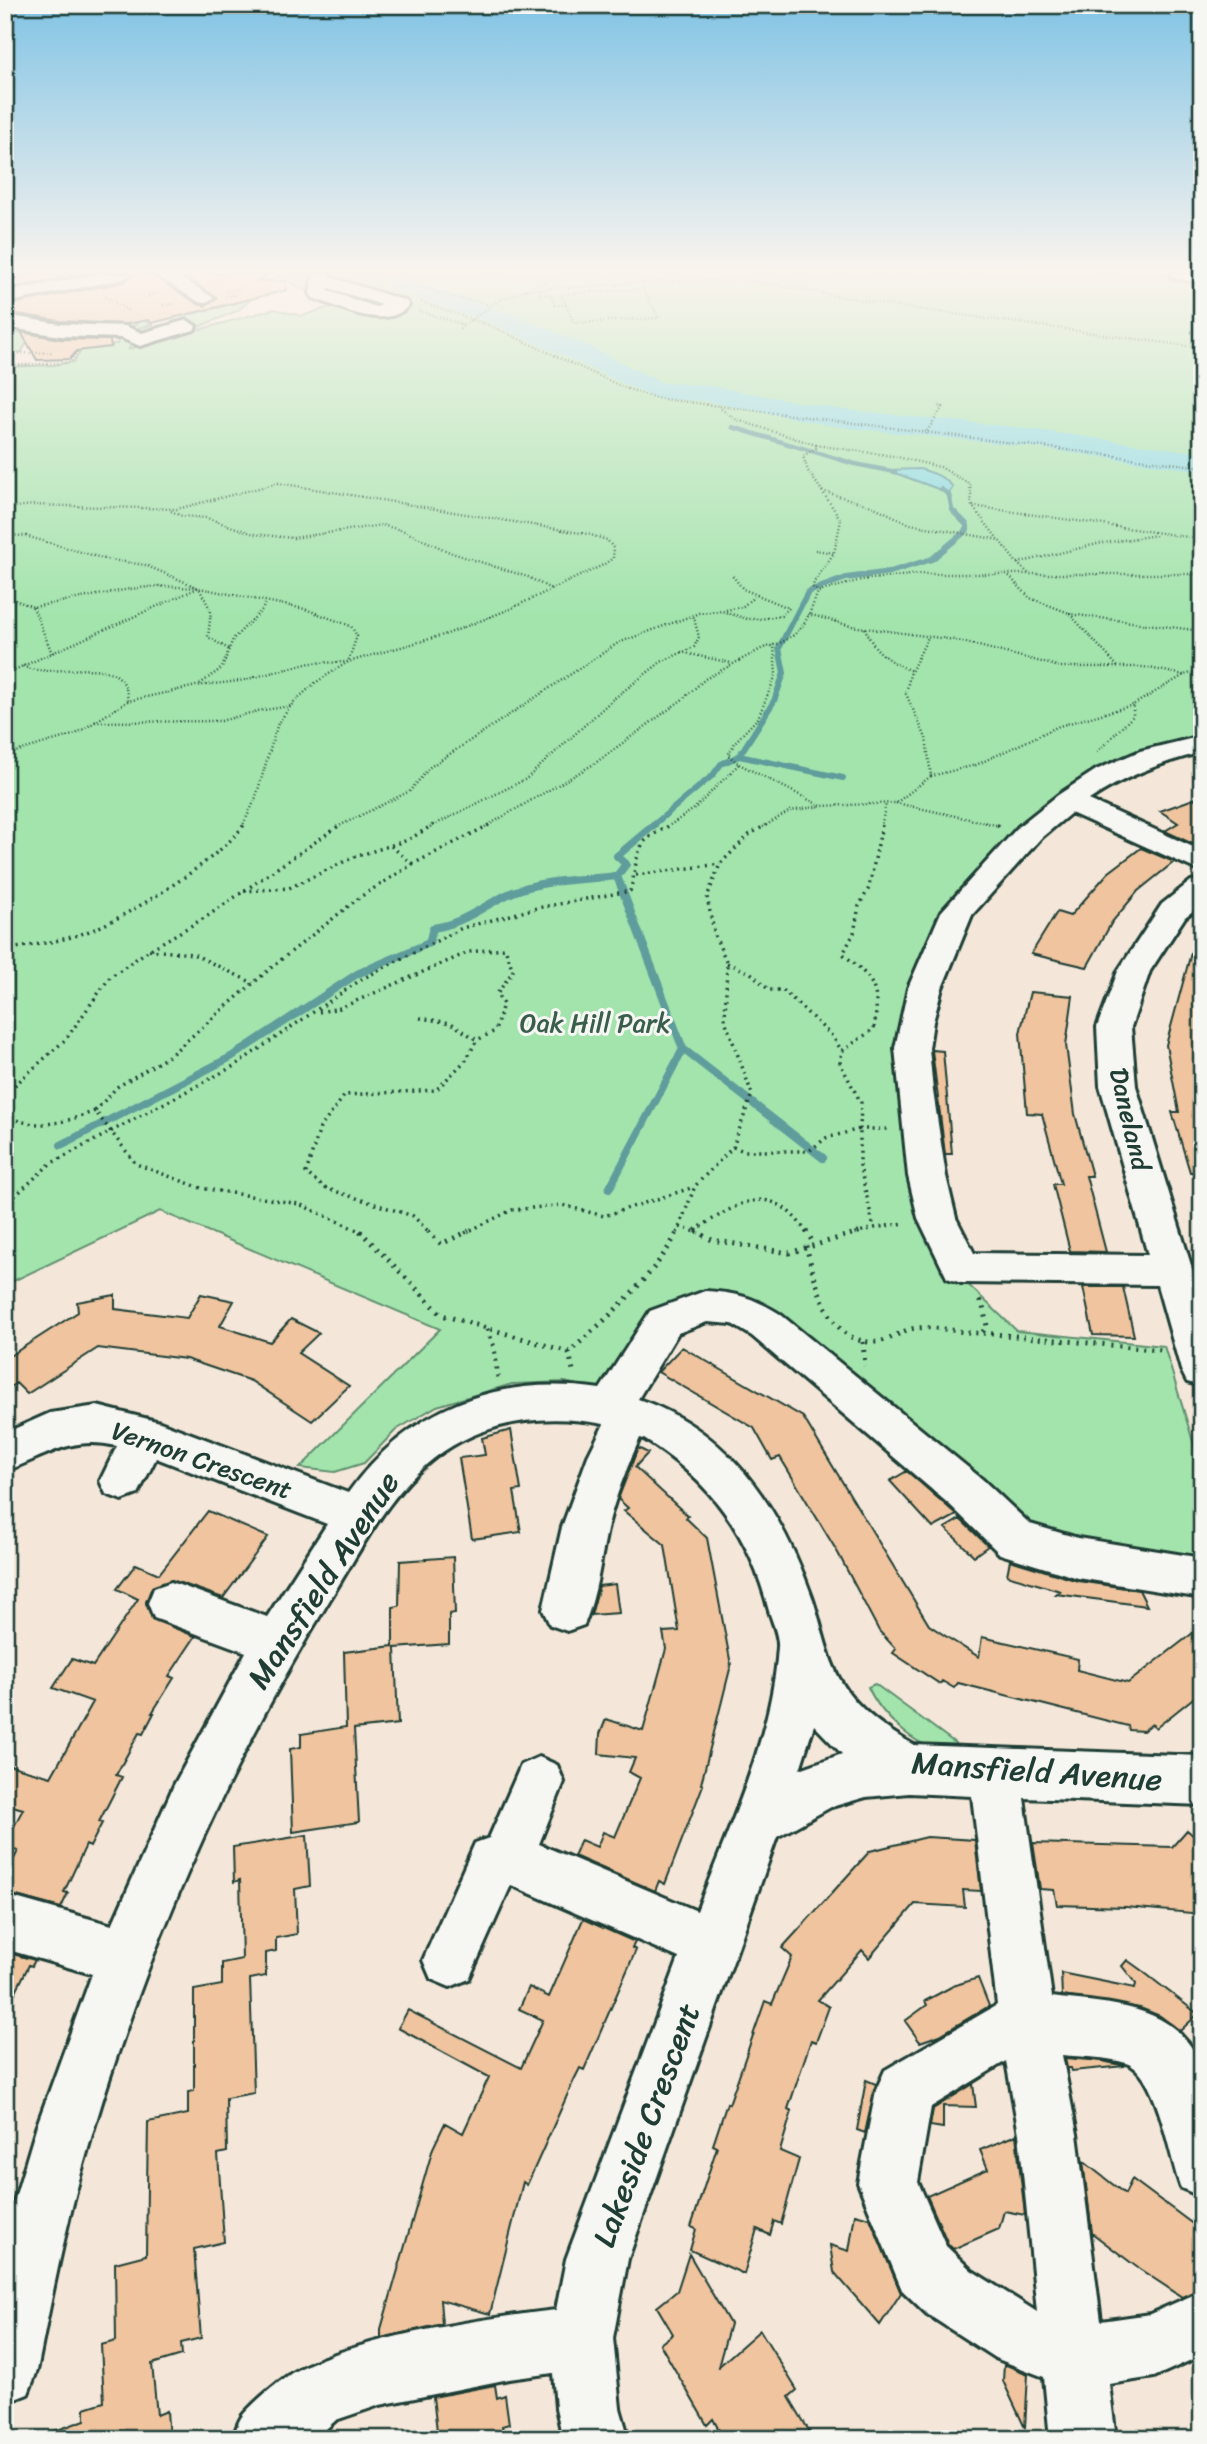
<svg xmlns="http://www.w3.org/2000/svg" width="1207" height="2444" font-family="Sriracha,sans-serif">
  <rect width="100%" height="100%" fill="#f4e7d9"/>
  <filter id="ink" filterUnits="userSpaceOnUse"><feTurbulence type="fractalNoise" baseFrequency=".0143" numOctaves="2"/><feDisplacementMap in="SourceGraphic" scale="14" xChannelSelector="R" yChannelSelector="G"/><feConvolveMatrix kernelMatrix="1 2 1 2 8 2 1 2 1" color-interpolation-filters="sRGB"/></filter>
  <g filter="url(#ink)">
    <path fill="#a3e4ad" stroke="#619070" stroke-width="2" d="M 276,274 L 1158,274 L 1202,282 L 1202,741 L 1149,755 L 1101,774 L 1060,797 L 1035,814 L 975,877 L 926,949 L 910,1009 L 906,1048 L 911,1125 L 928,1217 L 960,1277 L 1017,1331 L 1164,1346 L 1202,1471 L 1202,1586 L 1014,1547 L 981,1527 L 922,1472 L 858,1419 L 823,1379 L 745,1316 L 709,1313 L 675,1328 L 622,1396 L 565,1382 L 512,1384 L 437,1406 L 396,1430 L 364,1463 L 335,1472 L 300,1468 L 440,1329 L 160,1211 L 5,1285 L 5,367 L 53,365 L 73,362 L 84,347 L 85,333 L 124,334 L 111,338 L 110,334 L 92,336 L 94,349 L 112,347 L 112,344 L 117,344 L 119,338 L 130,336 L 133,338 L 129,349 L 274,309 L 302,316 L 336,305 L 274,275 Z
      M 252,299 L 237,311 L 196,328 L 184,324 L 148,334 L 127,329 L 140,322 L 141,319 L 151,324 L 134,329 L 153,325 L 159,330 L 176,326 L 174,324 L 177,322 L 163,312 L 193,314 Z
      M 5,325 L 16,328 L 7,333 L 14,335 L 26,329 L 54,332 C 42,337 27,336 22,352 L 5,353 Z
      M 875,1684 L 955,1743 L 955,1751 C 920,1754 881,1716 868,1687 Z"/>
    <path fill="#89dbe1" stroke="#5f9c9c" stroke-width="2" d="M 920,469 C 934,473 943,476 953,487 L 949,493 L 887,470 Z"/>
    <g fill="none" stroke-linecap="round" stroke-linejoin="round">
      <path stroke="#5f9c9c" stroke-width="4.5" d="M 732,427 L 855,464 L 895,472
        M 941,489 L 949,495 L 952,510 L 957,515"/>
      <path stroke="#5f9c9c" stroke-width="6" d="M 739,756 L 843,778
        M 651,827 L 713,775 L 721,764 L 739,756 L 774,701 L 784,673 L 779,648 L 808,592 L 846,578 L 890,572 L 932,559 L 967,530 L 967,525 L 955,513"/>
      <path stroke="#5f9c9c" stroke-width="8" d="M 617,876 L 683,1049 L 823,1158
        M 61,1145 L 231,1057 L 357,974 L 429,943 L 433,928 C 464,924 485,904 513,892 C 545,879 583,880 617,876 L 626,864 L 617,856 L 654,825
        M 609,1189 L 683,1049"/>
      <path fill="#89dbe1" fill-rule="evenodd" d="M 376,274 L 401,274 L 407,280 L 507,312 L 588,346 L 663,383 L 705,385 L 838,409 L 1014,427 L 1202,453 L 1202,471 L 1014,445 L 838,427 L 705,401 L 658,399 L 489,322 L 389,290 Z"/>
    </g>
    <path fill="#efc49e" stroke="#1f3d34" stroke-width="2" d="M 36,274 L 45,275 L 86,274 L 5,289 L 5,281 Z
      M 134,274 L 152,274 L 198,304 L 205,306 L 216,297 L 180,274 L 269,274 L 258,281 L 285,281 L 287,290 L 152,323 L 148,320 L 126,324 L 60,321 L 11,313 L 6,305 L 124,282 Z
      M 21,332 L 60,339 L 110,340 L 111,347 L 77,351 L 70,359 L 37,360 Z
      M 1202,796 L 1202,843 L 1197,846 L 1165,831 L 1178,823 L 1160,811 Z
      M 1141,848 L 1174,862 L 1138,891 L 1112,922 L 1087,967 L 1031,954 L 1057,912 L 1070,916 L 1108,873 Z
      M 1195,938 L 1202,939 L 1202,1024 L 1195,1051 L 1202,1084 L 1202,1186 L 1198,1186 L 1193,1172 L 1190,1172 L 1172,1112 L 1179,1112 L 1166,1045 Z
      M 1030,992 L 1073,996 L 1066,1045 L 1075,1114 L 1092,1176 L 1086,1176 L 1106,1252 L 1070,1251 L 1053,1184 L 1061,1184 L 1042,1114 L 1027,1113 L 1020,1033 Z
      M 932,1050 L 943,1051 L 952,1154 L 945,1154 Z
      M 1083,1287 L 1123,1287 L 1134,1336 L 1093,1335 Z
      M 201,1294 L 234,1301 L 220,1326 L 270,1342 L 291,1319 L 319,1333 L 298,1353 L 349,1386 L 312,1421 L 251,1381 L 186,1359 L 98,1348 L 27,1394 L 16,1383 L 5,1391 L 5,1359 L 78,1312 L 77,1302 L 115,1295 L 115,1309 L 187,1318 Z
      M 682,1347 L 803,1417 L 929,1625 L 950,1639 L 979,1657 L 982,1637 L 1078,1659 L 1077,1670 L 1128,1683 L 1202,1626 L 1202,1691 L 1156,1728 L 1152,1724 L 1143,1731 L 1129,1730 L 1128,1726 L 958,1683 L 954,1688 L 942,1681 L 940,1684 L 893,1653 L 896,1649 L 879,1631 L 838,1553 L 780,1457 L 772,1460 L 754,1428 L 658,1372 Z
      M 511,1430 L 521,1490 L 514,1491 L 521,1532 L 472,1539 L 459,1458 L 485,1455 L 482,1438 Z
      M 638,1448 L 648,1453 L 635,1467 L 688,1516 L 686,1518 L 707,1538 L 731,1665 L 701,1784 L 703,1785 L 665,1884 L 659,1881 L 655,1891 L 574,1856 L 581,1840 L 597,1847 L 603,1832 L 615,1837 L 640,1778 L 629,1772 L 635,1758 L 599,1754 L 600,1734 L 606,1719 L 643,1731 L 666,1649 L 663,1632 L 679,1631 L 665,1545 L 624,1511 L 628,1508 L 618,1499 Z
      M 907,1471 L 948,1507 L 957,1515 L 933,1528 L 890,1481 Z
      M 208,1511 L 268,1537 L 223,1598 L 172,1580 L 152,1587 L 146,1602 L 152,1619 L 197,1637 L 195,1637 L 169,1676 L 174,1678 L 152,1713 L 154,1713 L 143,1734 L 139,1733 L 116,1775 L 122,1777 L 99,1822 L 102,1823 L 90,1847 L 86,1845 L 64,1892 L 68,1893 L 61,1908 L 5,1893 L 5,1877 L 18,1851 L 5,1848 L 5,1844 L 23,1809 L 5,1804 L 5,1764 L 51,1777 L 93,1702 L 53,1688 L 72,1659 L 93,1666 L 138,1599 L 117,1589 L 136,1564 L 159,1574 Z
      M 960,1519 L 988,1546 L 974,1556 L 945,1528 Z
      M 453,1557 L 455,1613 L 449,1614 L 449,1644 L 395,1648 L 398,1724 L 354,1729 L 359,1822 L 293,1832 L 290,1749 L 301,1747 L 301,1734 L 346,1727 L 344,1652 L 393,1646 L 393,1607 L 399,1606 L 400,1561 Z
      M 1010,1560 L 1078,1581 L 1139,1590 L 1147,1606 L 1056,1594 L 1060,1591 L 1007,1575 Z
      M 615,1584 L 619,1613 L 591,1615 L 599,1586 Z
      M 1187,1830 L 1202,1843 L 1202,1914 L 1126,1907 L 1057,1905 L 1054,1890 L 1040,1889 L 1033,1843 L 1172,1847 Z
      M 307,1835 L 310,1886 L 295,1889 L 297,1934 L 276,1938 L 276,1951 L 266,1953 L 266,1976 L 250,1979 L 254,2093 L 226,2098 L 227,2152 L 218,2154 L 224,2242 L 194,2249 L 201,2338 L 181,2343 L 182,2355 L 152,2364 L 157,2415 L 167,2411 L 169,2439 L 41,2439 L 41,2436 L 85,2420 L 85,2408 L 104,2402 L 101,2345 L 116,2341 L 115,2263 L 146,2255 L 148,2122 L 188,2114 L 188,2092 L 194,2091 L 194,1990 L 222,1985 L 222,1963 L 242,1959 L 240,1880 L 234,1882 L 233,1847 Z
      M 927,1837 L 975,1840 L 981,1891 L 963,1890 L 965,1907 L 915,1904 L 869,1958 L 862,1950 L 818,2000 L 829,2007 L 816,2042 L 811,2040 L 788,2109 L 792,2111 L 780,2151 L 799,2159 L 781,2224 L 774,2221 L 770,2235 L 757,2229 L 744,2274 L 690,2250 L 696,2229 L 691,2227 L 717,2147 L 713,2145 L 727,2103 L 729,2104 L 765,2001 L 772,2004 L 792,1957 L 782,1948 L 870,1851 Z
      M 583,1919 L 635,1942 L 632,1948 L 636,1950 L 584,2070 L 580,2068 L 574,2080 L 527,2185 L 523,2182 L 490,2314 L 440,2300 L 442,2324 L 381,2338 L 381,2329 L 433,2148 L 445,2123 L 463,2133 L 489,2077 L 398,2028 L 408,2010 L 521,2068 L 543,2020 L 519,2009 L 529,1987 L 549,1997 Z
      M 5,1952 L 35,1960 L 32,1966 L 29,1965 L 5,2013 Z
      M 1127,1960 L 1141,1970 L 1198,2014 L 1180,2031 L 1160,2016 L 1140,2008 L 1062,1996 L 1061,1973 L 1135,1988 L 1136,1984 L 1122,1966 Z
      M 978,1978 L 989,2006 L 940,2035 L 920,2042 L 905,2021 L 927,2005 L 925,2001 L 953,1986 Z
      M 1065,2058 L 1102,2061 L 1125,2066 L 1072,2071 L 1071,2068 L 1067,2068 Z
      M 866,2080 L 876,2084 L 865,2133 L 857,2130 Z
      M 973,2084 L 976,2107 L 943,2106 L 943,2128 L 930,2126 L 933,2109 Z
      M 1016,2135 L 1025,2215 L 1004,2211 L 999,2229 L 953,2249 L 948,2244 L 927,2196 L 988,2169 L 980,2150 Z
      M 1083,2161 L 1125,2194 L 1132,2179 L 1202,2231 L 1202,2268 L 1193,2292 L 1182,2297 L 1138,2268 L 1092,2233 Z
      M 855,2214 L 870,2218 L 901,2293 L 880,2325 L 834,2272 L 830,2245 L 849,2251 Z
      M 689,2254 L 730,2324 L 718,2367 L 760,2330 L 797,2390 L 789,2397 L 814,2439 L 724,2439 L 713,2419 L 707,2425 L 660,2344 L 673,2334 L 657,2307 L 677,2291 Z
      M 1004,2364 L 1028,2374 L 1025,2428 L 1003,2381 Z
      M 495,2385 L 497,2398 L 505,2395 L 509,2424 L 502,2426 L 504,2439 L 438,2439 L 433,2397 Z"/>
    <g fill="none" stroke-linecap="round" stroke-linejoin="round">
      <defs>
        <path id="minor" d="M 98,274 L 132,274 L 123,279 L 5,303 L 5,292 Z
          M 154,274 L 175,274 L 214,298 L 205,303 L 199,302 Z
          M 313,274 L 331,274 L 330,277 L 406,301 L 409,305 C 386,332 340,307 313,298 L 310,294 ZM 329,288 L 382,305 L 376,307 L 328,291 Z
          M 1170,274 L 1202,274 L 1202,283 L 1173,278 Z
          M 5,315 L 60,324 L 125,326 L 142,333 L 187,320 L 196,326 L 194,330 L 140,346 L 121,338 L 60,336 L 5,327 Z
          M 1202,736 L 1202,752 C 1160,763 1125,776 1089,800 L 1202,851 L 1202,872 L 1071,813 L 1041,838 L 972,915 L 942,988 L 933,1022 L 929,1048 L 933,1091 L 946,1176 L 956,1218 L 974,1253 L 1148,1255 L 1100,1086 L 1097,1027 L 1118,971 L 1162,904 L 1191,881 L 1202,879 L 1202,904 L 1185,917 L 1150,971 L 1131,1027 L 1136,1086 L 1202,1301 L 1202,1386 L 1187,1382 L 1181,1370 L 1157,1285 L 961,1283 L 947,1278 L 918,1218 L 908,1176 L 895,1048 L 908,988 L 941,912 L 1019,826 L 1058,795 L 1096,770 L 1140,751 Z
          M 705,1291 C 738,1293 752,1297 780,1314 L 982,1479 L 1030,1524 L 1078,1538 L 1202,1558 L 1202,1598 L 1078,1578 L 1000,1554 L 950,1505 L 752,1336 L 732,1324 L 707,1322 L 678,1333 L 638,1399 C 730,1430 781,1509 812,1597 C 822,1625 826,1657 842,1683 C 859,1711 886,1729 914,1745 L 1202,1756 L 1202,1805 L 1024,1798 L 1052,1997 C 1112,2005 1175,2002 1202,2067 L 1202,2197 L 1181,2188 C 1169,2158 1158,2073 1126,2063 C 1106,2057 1082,2057 1062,2055 L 1077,2134 L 1101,2321 L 1150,2314 L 1202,2291 L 1202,2355 L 1154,2377 L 1109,2384 L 1116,2439 L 1050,2439 L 1044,2377 L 995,2358 L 927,2314 L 902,2290 L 858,2183 L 876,2090 L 885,2070 L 997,2005 L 972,1796 L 909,1793 L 866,1797 L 831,1807 L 777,1837 L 628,2259 L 613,2338 L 620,2408 L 629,2439 L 563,2439 L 556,2408 L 553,2373 L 509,2379 L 380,2405 L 336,2420 L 315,2439 L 232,2439 C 236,2431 238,2421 243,2415 C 254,2402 282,2378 297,2370 C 364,2336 480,2319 556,2310 L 566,2259 L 679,1958 L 511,1885 L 469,1979 L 450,1987 L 431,1979 L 423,1960 L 475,1843 L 489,1838 L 521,1765 L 539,1757 L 557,1765 L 564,1782 L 539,1844 L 697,1911 C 729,1826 772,1738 778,1647 C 779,1636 772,1621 769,1611 C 749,1534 711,1481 644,1439 L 640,1438 C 627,1467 614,1499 607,1530 C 600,1561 597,1595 584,1625 L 567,1631 L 550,1625 L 543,1610 L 562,1527 L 588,1456 L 604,1424 C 548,1414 492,1419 444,1451 C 391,1487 362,1548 329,1601 C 220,1779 137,1972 81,2173 C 63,2238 50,2305 37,2371 L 28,2394 L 5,2403 L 5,2232 L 36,2128 L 92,1974 L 5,1949 L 5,1895 L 112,1925 L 174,1785 L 246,1652 L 154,1618 L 148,1603 L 154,1588 L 171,1582 L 267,1617 L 327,1524 L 156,1458 L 138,1494 L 122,1500 L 106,1494 L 100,1481 L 117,1446 C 69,1435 48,1456 5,1471 L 5,1433 L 50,1413 L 97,1406 L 160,1422 L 348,1493 C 409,1408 497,1374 600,1389 L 650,1311 ZM 814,1725 L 842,1754 L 800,1769 ZM 1006,2061 L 1019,2134 L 1037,2312 L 971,2270 L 946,2246 L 918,2182 L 931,2107 Z"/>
      </defs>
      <use href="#minor" stroke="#1f3d34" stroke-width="6"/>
      <path stroke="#1f3d34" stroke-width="2.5" stroke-dasharray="1 2.5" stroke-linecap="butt" d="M 397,274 L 439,294 L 492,305
        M 712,274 L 895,306 L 1202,348
        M 211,281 L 224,278
        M 538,289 L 540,295 L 550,294 L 555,305 L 566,305
        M 643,289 L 659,318 L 574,323 L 561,294 Z
        M 526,290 L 692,280 L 733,281
        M 226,292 L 242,288
        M 226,296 L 237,295
        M 106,297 L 128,311
        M 149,297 L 147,296 L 157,293
        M 421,302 L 491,326 L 625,388 L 656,398 L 1202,467
        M 163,305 L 176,304
        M 419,311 L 464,325 L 458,331
        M 464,325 L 498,301 L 564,274
        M 5,354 L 54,352
        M 5,366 L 70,362 L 79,351
        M 721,409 L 737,420 L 816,445 L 816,448 L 803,456 L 808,471 L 822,491 L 872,506 L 910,524 L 1000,540
        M 925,434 L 943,407 L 937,406
        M 816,445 L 893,456 L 940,467 L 970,484 L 972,506 L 1017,563 L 1029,574
        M 822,491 L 841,520 L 834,553
        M 973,506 L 1202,539
        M 5,508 L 34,505 L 177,509 L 278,483 L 587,534 L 607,540 L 614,549 L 613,558 L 603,565 L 510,609 L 447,634 L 348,662 L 315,683 L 294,702 L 278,723 L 255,800 L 242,827
        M 171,511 L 182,516 L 207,518 L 254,534 L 293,538 L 382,525 L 404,531 L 452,553 L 528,577 L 551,589
        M 5,535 L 26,536 L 105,559 L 145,565 L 199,588 L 305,609 L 351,626 L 357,636 L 348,662 L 310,663 L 240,681 L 196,686 L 128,701 L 76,734 L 12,753 L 5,758
        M 815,550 L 834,553 L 814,582 L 813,587 L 818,592
        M 1018,563 L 1097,544 L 1157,535
        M 1009,576 L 1030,598 L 1069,613 L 1118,667
        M 5,596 L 33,607 L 130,589 L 158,586 L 199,588 L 211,611 L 208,637 L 230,650
        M 33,607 L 52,653
        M 726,610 L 742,607 L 755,596
        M 808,614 L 851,626 L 955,640 L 1061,667 L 1144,667 L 1184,675
        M 1069,614 L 1202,631
        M 865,628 C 873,651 890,663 912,671
        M 681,652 L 731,663
        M 23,666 C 49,680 109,655 124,684 C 127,689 127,696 128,701
        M 5,674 L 196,589
        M 200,684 L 222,668 L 233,639 L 262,610 L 266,602
        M 95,722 L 221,721 L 257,711 L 291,706
        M 1097,752 L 1133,716 L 1133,705 L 1184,675 L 1202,670
        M 739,764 L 821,806 L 896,803 L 931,776 L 926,738 L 906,694 L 910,674 L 928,637
        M 931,776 L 976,765 L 1059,726 L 1133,705
        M 896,803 L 1001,826
        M 337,827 L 410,791 L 430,767 L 618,643 L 699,613 L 722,611 L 747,619 L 759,619 L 781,616 L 789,608 L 743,589 L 732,575
        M 430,827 L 526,779 L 612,700 L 661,662 L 694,647 L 699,637 L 693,615
        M 485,827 L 594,764 L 683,699 L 705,679 L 763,648 L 774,645
        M 667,827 L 694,809 L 739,764 L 728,755 L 736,741 L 758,718 L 776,675 L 774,645 C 804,635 807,619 818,592 L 861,580 L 920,574 L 1202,574
        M 763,827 L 790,811 L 821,806
        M 881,827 L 886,803"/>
      <path stroke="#1f3d34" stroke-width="3.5" stroke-dasharray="2 4.5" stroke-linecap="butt" d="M 882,825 L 869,888 L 859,906 L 854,933 L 843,954 C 875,980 880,988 874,1029 L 842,1051 L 840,1063 L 861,1103 L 860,1129 L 890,1129
        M 997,825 L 1001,826
        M 391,846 L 413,864
        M 636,875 L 720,864
        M 244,891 L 289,888 L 354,857 L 408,840 L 433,825
        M 5,950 C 31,945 59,942 84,933 C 124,920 220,859 244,825
        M 149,950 L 193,954 L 253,983
        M 727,963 L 751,973 L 769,990 L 783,990 L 833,1037 L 842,1051
        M 319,1012 L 340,1008 L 469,952 L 505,948 L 513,971 L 497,994 L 503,1004 L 495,1031 L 477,1040
        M 420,1018 L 451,1023 L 477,1040 L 466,1060 L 436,1090 L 345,1095 L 320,1128 L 306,1173 L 325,1188 L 413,1216 L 430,1233
        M 5,1094 L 66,1039 L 110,977 L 149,950 L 206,917 L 340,825
        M 95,1111 L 117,1087 L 169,1056 L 272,967 L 360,897 L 413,864 L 489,825
        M 5,1115 C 36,1131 64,1123 95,1111 L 136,1164 L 201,1188 L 299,1204 L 364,1233
        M 733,1147 L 744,1151 L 809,1151 L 826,1138 L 860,1129 L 860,1167 L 874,1228 L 905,1223
        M 5,1205 L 50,1164 L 234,1066 L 362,979 L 462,928 L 537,908 L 630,891 C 635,877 635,852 645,841 C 651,835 662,830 670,825
        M 680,1227 L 699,1233
        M 695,1230 C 739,1204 769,1177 807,1233
        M 465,1233 L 512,1210 L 562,1205 L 604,1216 L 694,1187
        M 677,1233 L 695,1186 L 733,1147 L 752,1094 L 725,1020 L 727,963 L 715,936 L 707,897 L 720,864 L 749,835 L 766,825
        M 855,1233 L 874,1228"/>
      <path stroke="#1f3d34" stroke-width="5" stroke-dasharray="2 6" stroke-linecap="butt" d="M 360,1231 L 442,1315 L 569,1352 C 605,1321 657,1273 678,1231
        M 428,1231 L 441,1244 L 469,1231
        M 696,1231 L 712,1240 L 789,1253 L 862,1231
        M 806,1231 L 814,1244
        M 806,1246 C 816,1282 827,1345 876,1342 C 891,1341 902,1329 917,1328 C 939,1326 960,1333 982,1333 L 987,1326 L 983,1307 L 977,1296
        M 487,1329 L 494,1347 L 498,1378
        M 983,1333 L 1162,1350
        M 863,1342 L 865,1366
        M 569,1352 L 574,1375"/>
      <use href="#minor" fill="#f6f6f2" fill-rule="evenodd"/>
    </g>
  </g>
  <linearGradient id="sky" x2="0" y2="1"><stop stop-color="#82c4e5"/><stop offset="0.44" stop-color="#faf4ee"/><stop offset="1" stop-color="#faf4ee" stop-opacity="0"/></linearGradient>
  <rect width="1207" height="616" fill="url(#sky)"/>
  <g text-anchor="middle" stroke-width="6" stroke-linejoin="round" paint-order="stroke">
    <g font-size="26" fill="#395e4c" stroke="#f6f6f2">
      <text x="595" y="1032">Oak Hill Park</text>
    </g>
    <g font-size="26" fill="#1f3d34" stroke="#f6f6f2">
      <text transform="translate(1130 1119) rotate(77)" y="9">Daneland</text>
      <text transform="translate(202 1460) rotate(19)" y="9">Vernon Crescent</text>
    </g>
    <g font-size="32" fill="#1f3d34" stroke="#f6f6f2">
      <text transform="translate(323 1580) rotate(-57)" y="11">Mansfield Avenue</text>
      <text transform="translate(1037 1771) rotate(4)" y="11">Mansfield Avenue</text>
      <text transform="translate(646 2125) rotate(-70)" y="11">Lakeside Crescent</text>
    </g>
  </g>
  <rect width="1207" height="2444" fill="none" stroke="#f6f6f2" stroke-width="28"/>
  <rect x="14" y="14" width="1179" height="2416" fill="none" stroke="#1f3d34" stroke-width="2.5" filter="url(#ink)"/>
</svg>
